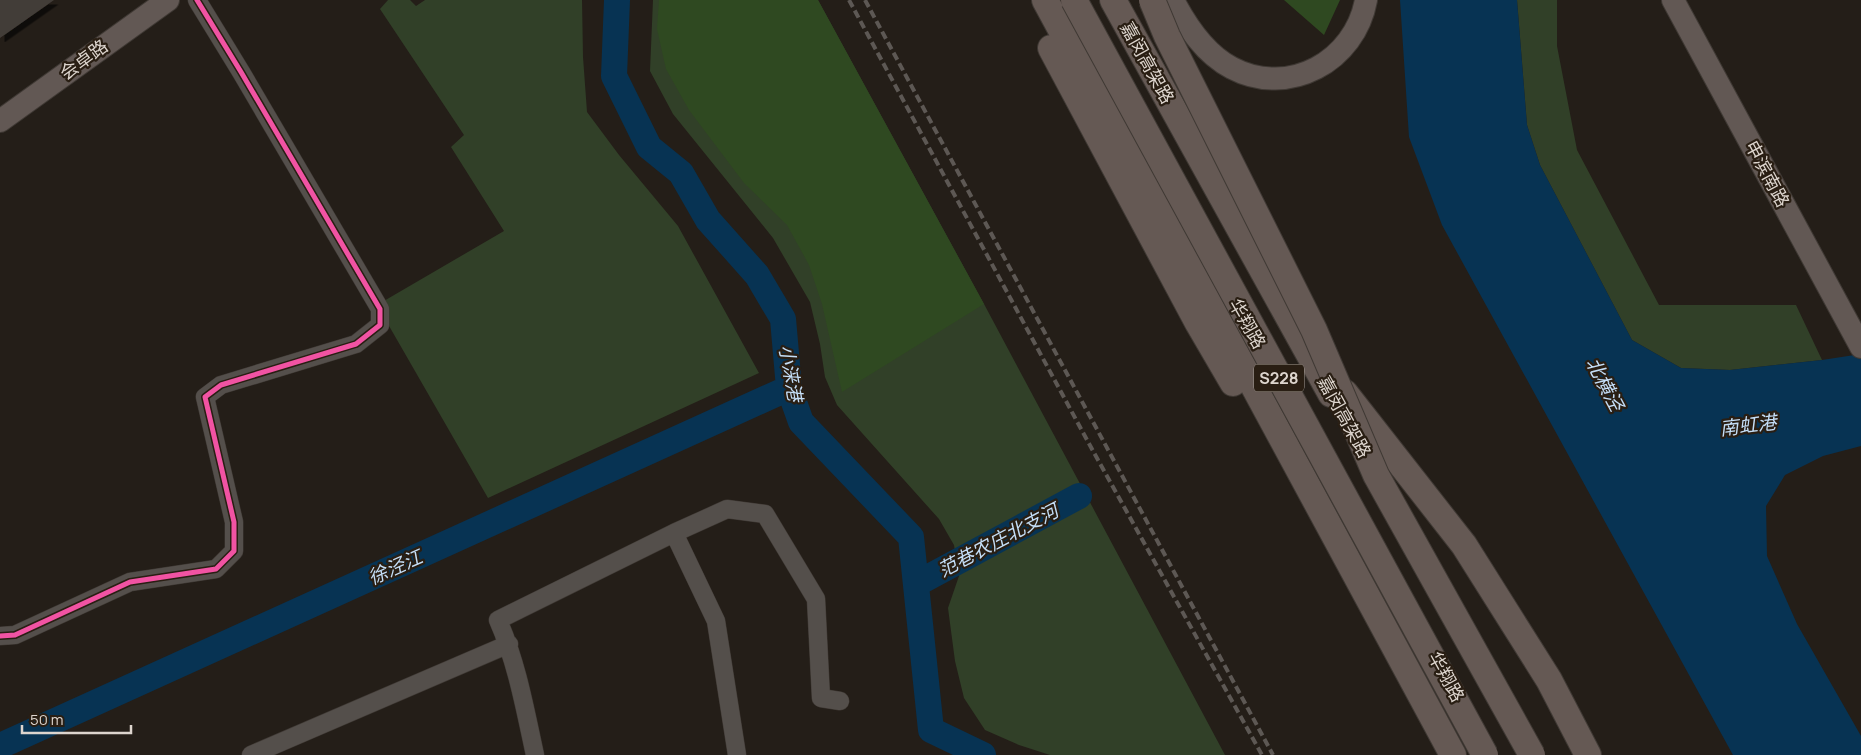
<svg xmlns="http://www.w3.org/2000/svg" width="1861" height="755" font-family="Manrope,'Noto Sans SC',sans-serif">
  <defs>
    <filter id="shadow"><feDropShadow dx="4.5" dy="4.5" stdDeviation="0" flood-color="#0009"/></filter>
  </defs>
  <rect width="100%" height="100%" fill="#241e18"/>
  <path fill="#314028" d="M 388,0 L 410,0 L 416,6 L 425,0 L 582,0 L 583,57 L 587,112 L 619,155 L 678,226 L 759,373 L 488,498 L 377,305 L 504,231 L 451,147 L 464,135 L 380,9 Z
    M 653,0 L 818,0 L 984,304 L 1225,755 L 1050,755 L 1019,745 L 985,730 L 964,698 L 955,661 L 948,608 L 959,576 L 954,545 L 939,519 L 837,405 L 825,377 L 820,344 L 810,302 L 773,238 L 673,114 L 650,71 Z
    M 1517,0 L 1557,0 L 1557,46 L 1577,150 L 1659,305 L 1796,305 L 1822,360 L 1730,370 L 1681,368 L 1632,340 L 1540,165 L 1527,125 Z"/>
  <path fill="#2f4921" d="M 659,0 L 818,0 L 984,304 L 842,392 L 822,304 L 809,265 L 787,225 L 744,183 L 689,110 L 666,69 L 657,29 Z
    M 1284,0 L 1340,0 L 1324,35 Z"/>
  <path fill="#073353" d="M 1400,0 L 1517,0 L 1527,125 L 1540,165 L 1632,340 L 1681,368 L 1730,370 L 1822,360 L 1861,354 L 1861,446 L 1823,456 L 1785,475 L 1766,506 L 1767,556 L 1797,624 L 1861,736 L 1861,755 L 1733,755 L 1442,225 L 1409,137 Z"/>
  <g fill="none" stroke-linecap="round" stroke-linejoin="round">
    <path stroke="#073353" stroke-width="26" d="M 617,0 L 614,76 L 649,147 L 681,173 L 708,220 L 757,275 L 783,319 L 789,388 L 801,422 L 911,537 L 931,730 L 983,755
      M 916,584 L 1079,496
      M 0,746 L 789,388"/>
  </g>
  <path fill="#423d38" filter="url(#shadow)" d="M 0,0 L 54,0 L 0,38 Z"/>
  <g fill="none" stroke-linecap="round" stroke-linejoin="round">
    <defs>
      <path id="minor" d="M 0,636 L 15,635 L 130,582 L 216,569 L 234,551 L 234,522 L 205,397 L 221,385 L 356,344 L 380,325 L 380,309 L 241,72 L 197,0
        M 251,755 L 509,644
        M 535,755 C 525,709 517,663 498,620 L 674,533
        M 737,755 L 716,621 L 674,533 L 727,509 L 765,514 L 816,599 L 821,698 L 840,701"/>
      <path id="major" d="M 1173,0 C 1187,27 1205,54 1232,68 C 1289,98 1355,61 1366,0
        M 1673,0 L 1861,347
        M 0,121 L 168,0"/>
      <path id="highway" d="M 1045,0 L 1453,755
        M 1113,0 L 1331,394
        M 1051,48 L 1198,323 L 1233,383
        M 1345,393 L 1464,545 L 1549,680 L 1588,755"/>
    </defs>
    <use href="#minor" stroke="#3f3934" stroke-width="19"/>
    <use href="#major" stroke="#3f3934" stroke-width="24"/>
    <use href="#highway" stroke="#3f3934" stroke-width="28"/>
    <use href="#minor" stroke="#544f4b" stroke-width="18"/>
    <use href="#major" stroke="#625854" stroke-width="22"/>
    <use href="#highway" stroke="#655954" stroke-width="26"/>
    <path stroke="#5d5854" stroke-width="4" stroke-dasharray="8 4" stroke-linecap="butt" d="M 849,0 L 1093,451 L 1262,755
      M 865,0 L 1273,755"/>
    <defs>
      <path id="highway-bridge" d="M 1074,0 L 1485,755
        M 1152,0 L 1167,36 L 1314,330 L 1376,475 L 1532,755"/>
    </defs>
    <use href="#highway-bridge" stroke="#3f3934" stroke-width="28" stroke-linecap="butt"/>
    <use href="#highway-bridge" stroke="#655954" stroke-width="26"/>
    <defs>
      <path id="cycleway" d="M 0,636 L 15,635 L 130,582 L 216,569 L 234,551 L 234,522 L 205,397 L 221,385 L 356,344 L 380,325 L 380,309 L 241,72 L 197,0"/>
    </defs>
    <use href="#cycleway" stroke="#291e13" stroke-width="8"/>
    <use href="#cycleway" stroke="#f153a3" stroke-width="5"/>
  </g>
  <g text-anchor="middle" stroke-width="4.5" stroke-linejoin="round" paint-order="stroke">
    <rect fill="#291e13" stroke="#a79e96" stroke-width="1" x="1254" y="364.5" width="50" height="27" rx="4"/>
    <g font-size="16" font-weight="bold" fill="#ddd5ce">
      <text x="1279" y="384">S228</text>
    </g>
    <g font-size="18" fill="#ddd5ce" stroke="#291e13">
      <text transform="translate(84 60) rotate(-36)" y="6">会卓路</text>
      <text transform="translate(1147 63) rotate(61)" y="6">嘉闵高架路</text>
      <text transform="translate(1767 174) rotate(62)" y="6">申滨南路</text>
      <text transform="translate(1247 324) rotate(60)" y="6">华翔路</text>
      <text transform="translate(1344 417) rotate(61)" y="6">嘉闵高架路</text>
      <text transform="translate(1446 677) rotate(61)" y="6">华翔路</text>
    </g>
    <g font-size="19" font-style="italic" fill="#c4def7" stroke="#291e13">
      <text transform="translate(791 373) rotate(80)" y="7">小涞港</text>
      <text transform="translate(1605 384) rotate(62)" y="7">北横泾</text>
      <text transform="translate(1748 425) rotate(-7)" y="7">南虹港</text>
      <text transform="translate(998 540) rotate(-28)" y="7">范巷农庄北支河</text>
      <text transform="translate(395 567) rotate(-24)" y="7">徐泾江</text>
    </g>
  </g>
  <path d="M22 725v8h109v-8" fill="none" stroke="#ddd5ce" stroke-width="2.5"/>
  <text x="30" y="725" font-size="15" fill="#ddd5ce" stroke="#291e13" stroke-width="4" paint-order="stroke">50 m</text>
</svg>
